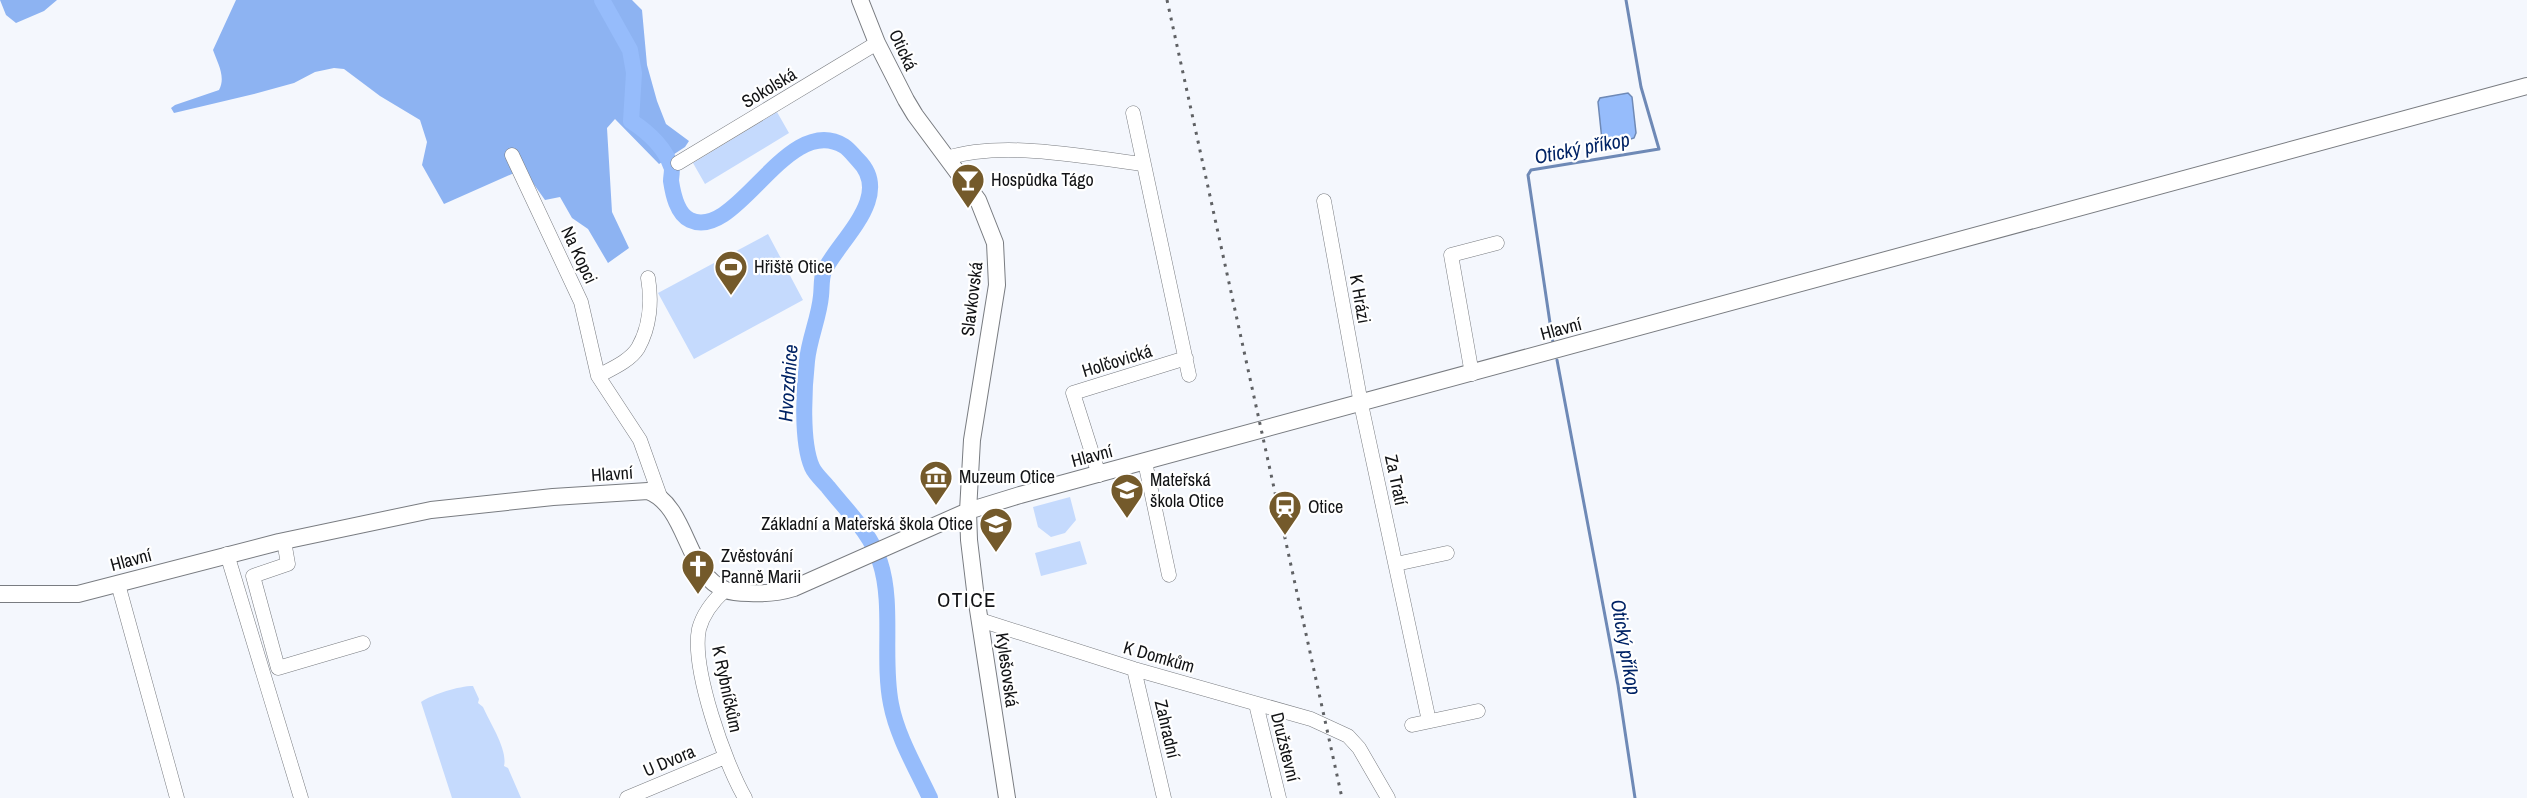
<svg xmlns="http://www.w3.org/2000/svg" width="2527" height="798" font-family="'Archivo Narrow',sans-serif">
  <rect width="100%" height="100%" fill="#f4f7fd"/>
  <path fill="#c5dafd" d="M 777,112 L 789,133 L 705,184 L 693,163 Z
    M 768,234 L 803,300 L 694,359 L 658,293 Z
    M 1070,497 L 1076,520 L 1065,533 L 1051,537 L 1038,527 L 1033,507 Z
    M 1080,541 L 1087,564 L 1041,576 L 1035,553 Z
    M 473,686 L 479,699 L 478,703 L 483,707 C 490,723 508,750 504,766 L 508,768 L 521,798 L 452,798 L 421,702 C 433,694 459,686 473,686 Z"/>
  <path fill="#8db3f2" d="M 0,0 L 57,0 L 44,11 L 16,23 L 6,15 Z
    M 236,0 L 632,0 L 642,10 L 647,65 L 657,101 L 666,124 L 689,141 L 685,147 L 659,164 L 615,119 L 607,128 L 612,212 L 629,248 L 608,263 L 588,229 L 572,218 L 560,197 L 545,200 L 523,169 L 444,204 L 422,165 L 427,142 L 420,120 L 380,96 L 344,69 L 334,68 L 315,72 L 294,83 L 254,94 L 174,113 L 171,108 L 175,105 L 219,90 C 226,77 218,64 213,50 Z"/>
  <path fill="#96bcfb" stroke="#6e89b6" stroke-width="1.5" d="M 1628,93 L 1632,97 L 1636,133 L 1634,138 L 1616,144 L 1602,140 L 1598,102 L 1600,98 Z"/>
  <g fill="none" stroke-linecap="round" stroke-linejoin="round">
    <path stroke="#6e89b6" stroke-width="3" d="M 1553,343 L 1528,175 L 1531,170 L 1659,149 L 1641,87 L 1626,0
      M 1557,360 L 1618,685 L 1635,798"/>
    <path stroke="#96bcfb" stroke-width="16" d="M 602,0 L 630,50 L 634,73 L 631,121 C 648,132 664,146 671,166 C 673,170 671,176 671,181 C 673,194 677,214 690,220 C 737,242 787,111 844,146 C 849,149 854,156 858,160 C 894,196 840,239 824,271 C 821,278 822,288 821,296 C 819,318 809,339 807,361 C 804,388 801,442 812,467 C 815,474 823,481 828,487 C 846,510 871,533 880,562 C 894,604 882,660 891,704 C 897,736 916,768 930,798"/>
    <defs>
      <path id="minor" d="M 1133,113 L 1189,375
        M 512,155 L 581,302 L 598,376 L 640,440 L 661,499
        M 947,158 C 1003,140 1085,157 1143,164
        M 678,163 L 877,43
        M 1324,201 L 1361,404 L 1429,721
        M 1472,374 L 1451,255 L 1497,243
        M 598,376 C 611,369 630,361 638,348 C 650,327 652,301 648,278
        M 1145,462 L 1169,575
        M 1099,475 L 1073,393 L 1186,358
        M 284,541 L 288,564 L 253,576 L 278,668 L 363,643
        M 227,554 L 301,798
        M 1396,564 L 1447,553
        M 118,584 L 177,798
        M 725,590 C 714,600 703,614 699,629 C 691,668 725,763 745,798
        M 980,620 L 1134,669 L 1311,719 L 1348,736 L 1359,748 L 1388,798
        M 1134,669 L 1164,798
        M 1256,704 L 1279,798
        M 1412,725 L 1478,711
        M 627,798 L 725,757"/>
      <path id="major" d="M 860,0 L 877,43 L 906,100 L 915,115 L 978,200 L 995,243 L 997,285 L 972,440 L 968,511 L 969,540 L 975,590 L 1007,798
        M 0,594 L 78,594 L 279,542 L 431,510 L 553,497 L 648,491 C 688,506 686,576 726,590 C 733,593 741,593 749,593 C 765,594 778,593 794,588 L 968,511 L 1020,495 L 2527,86"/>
    </defs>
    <use href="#minor" stroke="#797c81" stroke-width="15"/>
    <use href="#major" stroke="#797c81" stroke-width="18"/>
    <use href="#minor" stroke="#fff" stroke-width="14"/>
    <use href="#major" stroke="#fff" stroke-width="16"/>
    <path stroke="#5f6164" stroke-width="3" stroke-dasharray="3 6" stroke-linecap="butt" d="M 1167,0 L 1342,798"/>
  </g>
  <defs>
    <symbol id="bar-pin" viewBox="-11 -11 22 30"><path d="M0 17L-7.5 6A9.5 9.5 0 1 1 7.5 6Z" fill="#745a2b" stroke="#fff"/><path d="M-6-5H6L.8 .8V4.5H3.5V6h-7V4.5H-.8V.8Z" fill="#fff"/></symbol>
    <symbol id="stadium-pin" viewBox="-11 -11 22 30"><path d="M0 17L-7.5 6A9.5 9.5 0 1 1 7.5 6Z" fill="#745a2b" stroke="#fff"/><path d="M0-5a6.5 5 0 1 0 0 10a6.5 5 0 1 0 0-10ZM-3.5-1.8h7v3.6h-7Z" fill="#fff"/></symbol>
    <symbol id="museum-pin" viewBox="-11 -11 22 30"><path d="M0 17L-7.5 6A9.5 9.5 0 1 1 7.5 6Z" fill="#745a2b" stroke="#fff"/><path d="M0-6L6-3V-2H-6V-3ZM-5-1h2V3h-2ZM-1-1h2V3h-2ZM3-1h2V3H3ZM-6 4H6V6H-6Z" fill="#fff"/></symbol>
    <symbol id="school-pin" viewBox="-11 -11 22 30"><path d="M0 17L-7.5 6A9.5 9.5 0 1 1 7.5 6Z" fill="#745a2b" stroke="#fff"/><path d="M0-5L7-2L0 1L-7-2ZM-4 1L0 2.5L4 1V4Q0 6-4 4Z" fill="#fff"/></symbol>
    <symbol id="station-pin" viewBox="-11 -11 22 30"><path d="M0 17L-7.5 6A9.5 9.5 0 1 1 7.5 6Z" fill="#745a2b" stroke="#fff"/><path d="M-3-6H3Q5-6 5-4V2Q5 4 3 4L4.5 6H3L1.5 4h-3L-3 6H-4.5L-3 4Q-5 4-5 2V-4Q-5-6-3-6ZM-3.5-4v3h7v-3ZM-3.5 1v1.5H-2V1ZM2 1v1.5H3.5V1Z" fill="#fff"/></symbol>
    <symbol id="church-pin" viewBox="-11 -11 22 30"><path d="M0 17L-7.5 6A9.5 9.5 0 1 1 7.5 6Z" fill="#745a2b" stroke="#fff"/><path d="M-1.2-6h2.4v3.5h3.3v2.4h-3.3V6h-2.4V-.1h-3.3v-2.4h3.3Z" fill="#fff"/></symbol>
  </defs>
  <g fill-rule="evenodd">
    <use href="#bar-pin" x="949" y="161" width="38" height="52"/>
    <use href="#stadium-pin" x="712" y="248" width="38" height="52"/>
    <use href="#museum-pin" x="917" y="458" width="38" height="52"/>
    <use href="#school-pin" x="1108" y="471" width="38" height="52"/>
    <use href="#station-pin" x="1266" y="488" width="38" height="52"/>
    <use href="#school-pin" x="977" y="505" width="38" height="52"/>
    <use href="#church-pin" x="679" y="547" width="38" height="52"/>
  </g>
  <g text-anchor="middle" stroke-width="4.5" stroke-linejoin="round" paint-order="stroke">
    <g font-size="18" fill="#121315" stroke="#fff">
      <text transform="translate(903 50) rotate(65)" y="6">Otická</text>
      <text transform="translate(769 88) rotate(-31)" y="6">Sokolská</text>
      <text transform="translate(579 255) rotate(65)" y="6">Na Kopci</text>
      <text transform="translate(972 299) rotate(-83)" y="6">Slavkovská</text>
      <text transform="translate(1360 299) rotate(80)" y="6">K Hrázi</text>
      <text transform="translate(1561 329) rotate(-15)" y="6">Hlavní</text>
      <text transform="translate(1117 361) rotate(-17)" y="6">Holčovická</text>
      <text transform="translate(1092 456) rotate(-15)" y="6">Hlavní</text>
      <text transform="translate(612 474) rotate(-4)" y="6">Hlavní</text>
      <text transform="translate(1396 480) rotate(78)" y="6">Za Tratí</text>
      <text transform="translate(131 560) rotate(-15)" y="6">Hlavní</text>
      <text transform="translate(1159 657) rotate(16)" y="6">K Domkům</text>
      <text transform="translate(1007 670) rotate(82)" y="6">Kylešovská</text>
      <text transform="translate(727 689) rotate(78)" y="6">K Rybníčkům</text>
      <text transform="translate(1167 729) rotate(77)" y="6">Zahradní</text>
      <text transform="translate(1285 747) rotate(76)" y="6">Družstevní</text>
      <text transform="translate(669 761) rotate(-23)" y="6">U Dvora</text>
    </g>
    <g font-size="18" fill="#121315" stroke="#fff" text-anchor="start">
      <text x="991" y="186">Hospůdka Tágo</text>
      <text x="754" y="273">Hřiště Otice</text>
      <text x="959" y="483">Muzeum Otice</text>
      <text x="1150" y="486">Mateřská<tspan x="1150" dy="21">škola Otice</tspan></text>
      <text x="1308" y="513">Otice</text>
      <text x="973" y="530" text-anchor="end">Základní a Mateřská škola Otice</text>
      <text x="721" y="562">Zvěstování<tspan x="721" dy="21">Panně Marii</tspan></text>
    </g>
    <g font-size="20" font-style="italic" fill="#002365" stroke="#fff">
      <text transform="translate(1582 148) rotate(-11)" y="7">Otický příkop</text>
      <text transform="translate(788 383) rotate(-86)" y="7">Hvozdnice</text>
      <text transform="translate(1626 647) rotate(80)" y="7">Otický příkop</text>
    </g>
    <g font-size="21" letter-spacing="1.5" fill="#121315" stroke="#fff">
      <text x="967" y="607">OTICE</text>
    </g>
  </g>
</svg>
